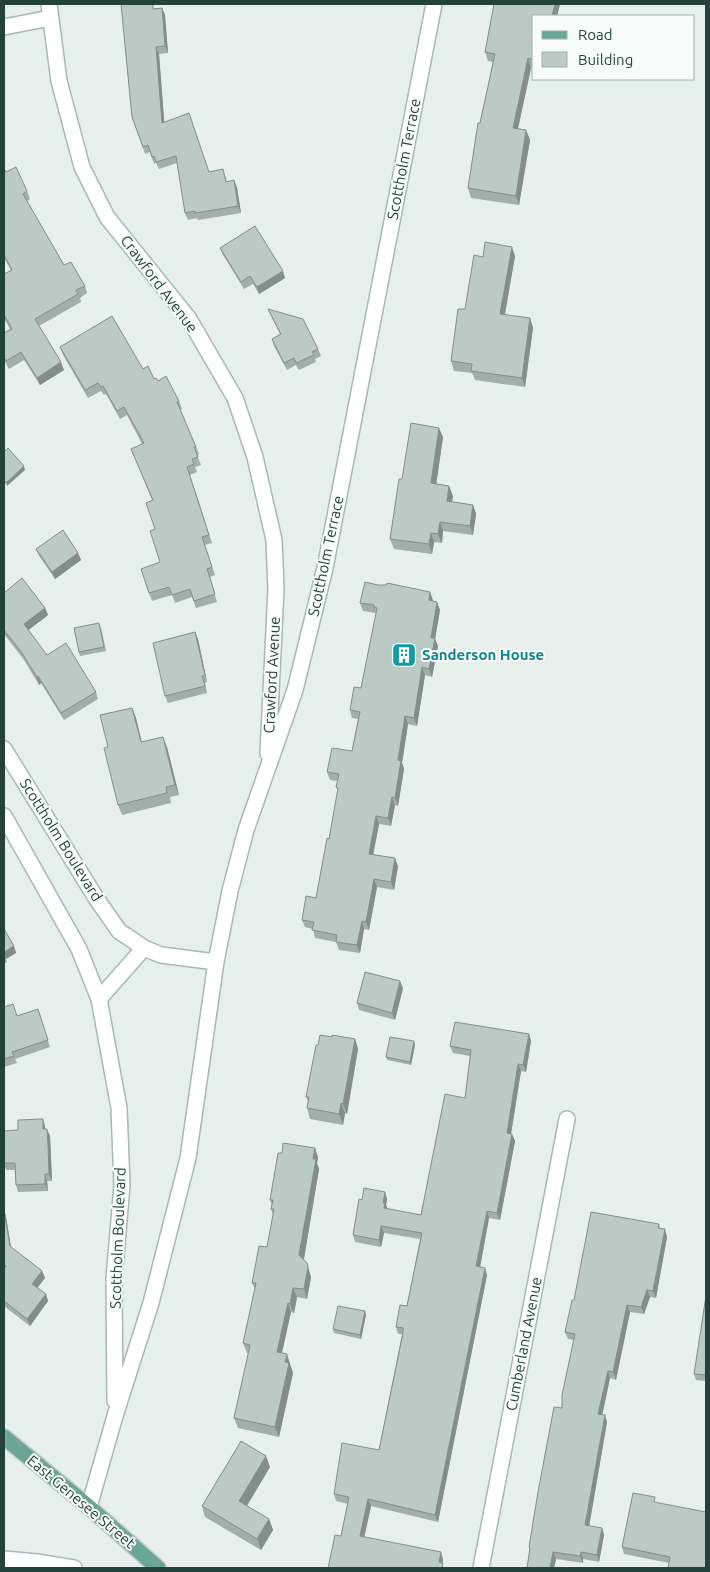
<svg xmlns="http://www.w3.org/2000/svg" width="710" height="1572" font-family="Ubuntu,sans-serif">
  <rect width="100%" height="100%" fill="#e6efeb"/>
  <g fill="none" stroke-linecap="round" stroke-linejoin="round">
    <defs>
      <path id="minor" d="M 49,4 L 59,81 L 82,167 L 107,217 L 189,319 L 235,398 L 255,457 L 274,540 L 276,589 L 268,754
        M 4,27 L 50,18
        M 4,749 L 96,898 L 119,931 L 144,948
        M 4,816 L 79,949 L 99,999 L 119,1108 L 122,1185 L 114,1279 L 115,1401
        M 99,999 L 144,948 L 161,955 L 216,962
        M 89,1507 L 115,1416 L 151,1303 L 188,1158 L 216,962 L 230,891 L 246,830 L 295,690 L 325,568 L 434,4
        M 4,1559 L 37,1562 L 74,1568
        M 481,1568 L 567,1119"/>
      <path id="major" d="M 4,1437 L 89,1507 L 158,1568"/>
    </defs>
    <use href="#minor" stroke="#a8b8b2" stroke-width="18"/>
    <use href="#major" stroke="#c2cac8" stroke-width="18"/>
    <use href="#minor" stroke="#fff" stroke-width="15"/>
    <use href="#major" stroke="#6aa596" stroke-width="15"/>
  </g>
  <path fill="#a1aea9" d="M 493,4 L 560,4 L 557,16 L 534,16 L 534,68 L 531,68 L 518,129 L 526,130 L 530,140 L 519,205 L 471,198 L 468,188 L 480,123 L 493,62 L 488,61 L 485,52 L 494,6 Z
    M 155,8 L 162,8 L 165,15 L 168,53 L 159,54 L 164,122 L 210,172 L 226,177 L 227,182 L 234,180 L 237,188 L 241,213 L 198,220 L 197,218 L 188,220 L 185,213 L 177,163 L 159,169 L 156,163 L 154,164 L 150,152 L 145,154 L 132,117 Z
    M 4,170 L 27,191 L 30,199 L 27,201 L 64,265 L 85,286 L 87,293 L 80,298 L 81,302 L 39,326 L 64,370 L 40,385 L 24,360 L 9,369 L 4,360 L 4,333 L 10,329 L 4,318 L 4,274 L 11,270 L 4,258 Z
    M 220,248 L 285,278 L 259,294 L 253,284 L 244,289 L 223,255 Z
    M 515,256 L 505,315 L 530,318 L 533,328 L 525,387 L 475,380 L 472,373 L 454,371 L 451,361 L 465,309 L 483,257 Z
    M 268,309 L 318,349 L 321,356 L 315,359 L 316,362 L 299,370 L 296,365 L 287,370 L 274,346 L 272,339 L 280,334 L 271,316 Z
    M 60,347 L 143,369 L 154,379 L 158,381 L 179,401 L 182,409 L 180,410 L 196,447 L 199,454 L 197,455 L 201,465 L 195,467 L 197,472 L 190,475 L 212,543 L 205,545 L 215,575 L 210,577 L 217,602 L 196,608 L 192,597 L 175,603 L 172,595 L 152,601 L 149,593 L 160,562 L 155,529 L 152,500 L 131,449 L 142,444 L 127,415 L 120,419 L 106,394 L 104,395 L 101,391 L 88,398 L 63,355 Z
    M 443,437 L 436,484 L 453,496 L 452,502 L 473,505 L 476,514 L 473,535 L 443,531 L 442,543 L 434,542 L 432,554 L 394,549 L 390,539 L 402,479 Z
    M 36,549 L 78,553 L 81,560 L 55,579 L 39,556 Z
    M 4,593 L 45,608 L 48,615 L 28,630 L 47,655 L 96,692 L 98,699 L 64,720 L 41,683 L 39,685 L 24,660 L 4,634 Z
    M 433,600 L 433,601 L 440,610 L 435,639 L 438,646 L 432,677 L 425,675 L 417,726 L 408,724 L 402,763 L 404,769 L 398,806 L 395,805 L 391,826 L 379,824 L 373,854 L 398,866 L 394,890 L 377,887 L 369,930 L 364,929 L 360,953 L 339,950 L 336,942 L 315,938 L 313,929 L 305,927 L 302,920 L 316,898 L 329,839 L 338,791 L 336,787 L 338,781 L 330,780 L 327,772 L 352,751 L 358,719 L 352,718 L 350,710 L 361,688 L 376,613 L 363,611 L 360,603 Z
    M 101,627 L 106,651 L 80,656 L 79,652 Z
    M 195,632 L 198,639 L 207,682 L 205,683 L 207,693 L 168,703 L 165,696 Z
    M 132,708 L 136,718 L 142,742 L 167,747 L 179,795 L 170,797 L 171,803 L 122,815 L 118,805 L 108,747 Z
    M 4,929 L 14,946 L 16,953 L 6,959 L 7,962 L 4,964 Z
    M 403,988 L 395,1020 L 359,1010 L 357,1003 Z
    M 4,1007 L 17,1016 L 38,1009 L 50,1047 L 15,1059 L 17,1063 L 4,1067 Z
    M 529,1034 L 531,1041 L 526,1072 L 521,1071 L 511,1134 L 515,1141 L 500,1220 L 489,1218 L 480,1267 L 487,1275 L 438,1522 L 371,1506 L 364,1537 L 443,1559 L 341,1536 L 348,1504 L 336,1501 L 334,1494 L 379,1450 L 402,1334 L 398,1334 L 396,1327 L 407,1306 L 420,1239 L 384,1233 L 381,1247 L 355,1242 L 353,1235 L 362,1200 L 385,1192 L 387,1199 L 386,1205 L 387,1209 L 421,1215 L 465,1098 L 470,1056 L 453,1053 L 450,1046 Z
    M 332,1037 L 355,1039 L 358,1049 L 347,1114 L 345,1113 L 343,1125 L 310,1119 L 307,1108 L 308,1101 L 306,1097 L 318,1045 Z
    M 415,1045 L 411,1065 L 387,1060 L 386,1057 Z
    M 45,1126 L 45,1129 L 50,1136 L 52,1181 L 47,1181 L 48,1191 L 18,1192 L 16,1185 L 15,1170 L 6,1170 L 4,1163 Z
    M 315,1148 L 318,1158 L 317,1163 L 319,1169 L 304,1259 L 311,1277 L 307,1299 L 297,1297 L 294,1313 L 291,1312 L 282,1353 L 290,1363 L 290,1365 L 293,1373 L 279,1437 L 238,1428 L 234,1418 L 249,1353 L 247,1353 L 243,1343 L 255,1289 L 252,1283 L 267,1247 L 273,1215 L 271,1209 L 272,1205 L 270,1200 L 282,1153 Z
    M 4,1210 L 6,1217 L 11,1248 L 42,1271 L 45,1278 L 37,1288 L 46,1294 L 48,1301 L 30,1326 L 4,1306 Z
    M 659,1224 L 660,1228 L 667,1237 L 656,1298 L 650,1297 L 644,1314 L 630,1312 L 616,1380 L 610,1378 L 602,1415 L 607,1422 L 589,1526 L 602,1528 L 604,1535 L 599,1562 L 583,1559 L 583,1563 L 556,1559 L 554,1568 L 527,1568 L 530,1550 L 529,1547 L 562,1408 L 574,1340 L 568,1339 L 565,1332 L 574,1300 Z
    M 706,1296 L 706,1381 L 696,1380 L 694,1374 Z
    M 366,1315 L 361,1339 L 334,1333 L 333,1329 Z
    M 270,1467 L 247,1506 L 269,1519 L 273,1530 L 261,1550 L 205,1517 L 202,1506 Z
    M 657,1503 L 706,1512 L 669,1563 L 624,1554 L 622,1547 Z"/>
  <path fill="#838d89" d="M 555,4 L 560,4 L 557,16 L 552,16 Z
    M 162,8 L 165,15 L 168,53 L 165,46 Z
    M 156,47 L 159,54 L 165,130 L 162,123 Z
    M 528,58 L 531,68 L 516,137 L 513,128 Z
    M 526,130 L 530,140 L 519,205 L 516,196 Z
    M 234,180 L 237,188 L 241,213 L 238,206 Z
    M 512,247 L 515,256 L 503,324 L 500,314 Z
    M 283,271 L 285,278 L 259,294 L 257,287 Z
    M 530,318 L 533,328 L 525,387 L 522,378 Z
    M 61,362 L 64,370 L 40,385 L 37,378 Z
    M 439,428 L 443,437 L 435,493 L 431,483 Z
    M 24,466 L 25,470 L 7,486 L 6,483 Z
    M 449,486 L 453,496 L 450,511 L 447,501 Z
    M 473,505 L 476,514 L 473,535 L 470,526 Z
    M 440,522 L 443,531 L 442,543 L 438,534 Z
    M 431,533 L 434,542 L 432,554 L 429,544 Z
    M 78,553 L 81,560 L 55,579 L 52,572 Z
    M 430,592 L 433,600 L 432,608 L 429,600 Z
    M 437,602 L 440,610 L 435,639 L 438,646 L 432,677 L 429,669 L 431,638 Z
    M 45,608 L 48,615 L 26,632 L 24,624 Z
    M 195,632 L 198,639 L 207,682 L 205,675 Z
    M 422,667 L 425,675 L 417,726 L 414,718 Z
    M 38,676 L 41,683 L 39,685 L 37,677 Z
    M 132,708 L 136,718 L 144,753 L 141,742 Z
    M 405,716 L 408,724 L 402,763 L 404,769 L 398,806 L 395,798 L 398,760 Z
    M 163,737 L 167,747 L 179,795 L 175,785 Z
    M 392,797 L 395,805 L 391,826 L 388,818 Z
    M 376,816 L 379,824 L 372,861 L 369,854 Z
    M 395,858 L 398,866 L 394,890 L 391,882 Z
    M 374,879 L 377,887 L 369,930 L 366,922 Z
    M 362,921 L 364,929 L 360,953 L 357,945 Z
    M 14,946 L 16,953 L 6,959 L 4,952 Z
    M 400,981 L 403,988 L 395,1020 L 392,1013 Z
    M 529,1034 L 531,1041 L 526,1072 L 523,1065 Z
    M 355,1039 L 358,1049 L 347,1114 L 343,1104 Z
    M 414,1041 L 415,1045 L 411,1065 L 410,1062 Z
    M 518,1064 L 521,1071 L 510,1140 L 507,1133 Z
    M 341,1103 L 345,1113 L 343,1125 L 339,1114 Z
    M 43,1119 L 45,1126 L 45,1137 L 43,1129 Z
    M 47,1129 L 50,1136 L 52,1181 L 49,1174 Z
    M 512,1134 L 515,1141 L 500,1220 L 497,1213 Z
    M 315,1148 L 318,1158 L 317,1163 L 319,1169 L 303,1264 L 299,1255 Z
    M 45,1174 L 47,1181 L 48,1191 L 45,1184 Z
    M 385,1192 L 387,1199 L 386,1205 L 388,1210 L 387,1215 L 383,1203 Z
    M 4,1210 L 6,1217 L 12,1253 L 10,1246 Z
    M 487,1211 L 489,1218 L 479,1273 L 476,1266 Z
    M 381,1226 L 384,1233 L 381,1247 L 379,1240 Z
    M 665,1229 L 667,1237 L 656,1298 L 653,1291 Z
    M 307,1263 L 311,1277 L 307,1299 L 304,1289 Z
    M 485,1268 L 487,1275 L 438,1522 L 435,1515 Z
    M 42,1271 L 45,1278 L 35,1291 L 32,1284 Z
    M 293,1288 L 297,1297 L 294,1313 L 290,1304 Z
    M 647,1290 L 650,1297 L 644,1314 L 641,1307 Z
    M 46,1294 L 48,1301 L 30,1326 L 27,1319 Z
    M 288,1303 L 291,1312 L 280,1361 L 277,1352 Z
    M 627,1305 L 630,1312 L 616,1380 L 613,1372 Z
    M 365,1311 L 366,1315 L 361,1339 L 360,1335 Z
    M 287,1354 L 293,1373 L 279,1437 L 275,1427 Z
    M 608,1371 L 610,1378 L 601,1421 L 598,1414 Z
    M 605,1415 L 607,1422 L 588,1533 L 585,1525 Z
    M 266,1456 L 270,1467 L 243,1512 L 239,1501 Z
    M 368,1499 L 371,1506 L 363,1543 L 360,1536 Z
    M 269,1519 L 273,1530 L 261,1550 L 257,1539 Z
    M 602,1528 L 604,1535 L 599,1562 L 597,1555 Z
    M 441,1552 L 443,1559 L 442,1568 L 439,1562 Z
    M 553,1552 L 556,1559 L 554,1568 L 550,1568 Z
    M 581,1552 L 583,1559 L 583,1563 L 580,1556 Z"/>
  <path fill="#bbcac4" stroke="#838d89" d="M 121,4 L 153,4 L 153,9 L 162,8 L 165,46 L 156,47 L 162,123 L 189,113 L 209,172 L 223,169 L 226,182 L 234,180 L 238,206 L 195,213 L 195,211 L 185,213 L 176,156 L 156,162 L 154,156 L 152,157 L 148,145 L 143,147 L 132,117 Z
    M 494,4 L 555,4 L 552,16 L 534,16 L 534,60 L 528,58 L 513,128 L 526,130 L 516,196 L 468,188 L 478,123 L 480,123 L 495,54 L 485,52 Z
    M 16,167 L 27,191 L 23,194 L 64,265 L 71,262 L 85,286 L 76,290 L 78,294 L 35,319 L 61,362 L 37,378 L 21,352 L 6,361 L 4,357 L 4,333 L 12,329 L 4,315 L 4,274 L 12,270 L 4,255 L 4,170 L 5,170 L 6,172 Z
    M 255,226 L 283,271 L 257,287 L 250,276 L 241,282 L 220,248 Z
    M 485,242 L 512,247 L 500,314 L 530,318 L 522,378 L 471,371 L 472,364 L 451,361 L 458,309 L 465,309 L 474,255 L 483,257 Z
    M 268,309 L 303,319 L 318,349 L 312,352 L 314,355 L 296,363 L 294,358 L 284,363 L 272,339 L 281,334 Z
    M 112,316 L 143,369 L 148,366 L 154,379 L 156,378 L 158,381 L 166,376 L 179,401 L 177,402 L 196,447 L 194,447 L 198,457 L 192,459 L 194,464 L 187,467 L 209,535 L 202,537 L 212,567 L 207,569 L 215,594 L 194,601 L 190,589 L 172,595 L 169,587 L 149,593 L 141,569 L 160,562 L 150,531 L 155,529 L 146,503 L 153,500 L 131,449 L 144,443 L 124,407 L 117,411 L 103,386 L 101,387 L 98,383 L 85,390 L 60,347 Z
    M 411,423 L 439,428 L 431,483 L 449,486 L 447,501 L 473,505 L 470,526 L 440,522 L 438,534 L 431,533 L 429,544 L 390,539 L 399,479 L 402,479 Z
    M 8,448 L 24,466 L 6,483 L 4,480 L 4,452 Z
    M 63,530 L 78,553 L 52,572 L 36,549 Z
    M 22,578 L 45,608 L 24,624 L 47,655 L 66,643 L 96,692 L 61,713 L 38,676 L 37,677 L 22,653 L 4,630 L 4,593 Z
    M 365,582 L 378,585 L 386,585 L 387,583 L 430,592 L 429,600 L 437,602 L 431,638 L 435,638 L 429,669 L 422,667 L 414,718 L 405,716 L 398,760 L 401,761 L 395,798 L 392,797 L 388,818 L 376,816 L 369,854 L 395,858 L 391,882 L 374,879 L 366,922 L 362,921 L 357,945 L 336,942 L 337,935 L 312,930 L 314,922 L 302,920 L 306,896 L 316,898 L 327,838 L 329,839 L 338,788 L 336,787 L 339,774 L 327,772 L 332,748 L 352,751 L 360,712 L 350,710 L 354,687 L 361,688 L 377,608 L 374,607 L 374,605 L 360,603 Z
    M 99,623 L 104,647 L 79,652 L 74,628 Z
    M 195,632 L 205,675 L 202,676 L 205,686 L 165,696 L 153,643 Z
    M 132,708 L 141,742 L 163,737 L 175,785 L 166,787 L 167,793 L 118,805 L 104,748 L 108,747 L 100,715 Z
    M 4,929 L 14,946 L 4,952 Z
    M 365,972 L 400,981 L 392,1013 L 357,1003 Z
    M 13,1004 L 17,1016 L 38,1009 L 48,1040 L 12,1052 L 14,1056 L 4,1059 L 4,1007 Z
    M 455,1022 L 529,1034 L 523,1065 L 518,1064 L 507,1133 L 512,1134 L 497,1213 L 487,1211 L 476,1266 L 485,1268 L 435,1515 L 368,1499 L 360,1536 L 441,1552 L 439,1562 L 443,1563 L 442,1568 L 328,1568 L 335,1535 L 341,1536 L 349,1497 L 334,1494 L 342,1443 L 379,1450 L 403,1333 L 403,1328 L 396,1327 L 400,1305 L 407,1306 L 422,1233 L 381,1226 L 379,1240 L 353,1235 L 359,1199 L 362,1200 L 364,1188 L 385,1192 L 383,1203 L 385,1203 L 384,1208 L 421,1215 L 445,1094 L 465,1098 L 471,1050 L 450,1046 Z
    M 320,1035 L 332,1037 L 332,1035 L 355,1039 L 343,1104 L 341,1103 L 339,1114 L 307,1108 L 309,1097 L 306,1097 L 316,1045 L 318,1045 Z
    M 390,1037 L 414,1041 L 410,1062 L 386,1057 Z
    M 43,1119 L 43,1129 L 47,1129 L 48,1145 L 49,1174 L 45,1174 L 45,1184 L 16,1185 L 15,1163 L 4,1163 L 4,1131 L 18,1130 L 18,1120 Z
    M 283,1143 L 315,1148 L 313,1159 L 316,1159 L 299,1255 L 307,1263 L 308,1267 L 304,1289 L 293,1288 L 290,1304 L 288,1303 L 277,1352 L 287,1354 L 285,1362 L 289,1363 L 275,1427 L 234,1418 L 250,1345 L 243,1343 L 256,1283 L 252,1283 L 259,1246 L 267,1247 L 274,1209 L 271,1209 L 273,1200 L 270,1200 L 278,1153 L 282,1153 Z
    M 4,1210 L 10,1246 L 42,1271 L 32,1284 L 46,1294 L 27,1319 L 4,1301 L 4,1269 L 6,1266 L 4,1265 Z
    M 591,1212 L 659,1224 L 658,1228 L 665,1229 L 653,1291 L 647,1290 L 641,1307 L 627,1305 L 613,1372 L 608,1371 L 598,1414 L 605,1415 L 585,1525 L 602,1528 L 597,1555 L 581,1552 L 580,1556 L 553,1552 L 550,1568 L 527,1568 L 530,1548 L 529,1547 L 538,1492 L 554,1407 L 562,1408 L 562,1395 L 575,1334 L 565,1332 L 572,1300 L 574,1300 Z
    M 706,1296 L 706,1375 L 694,1374 Z
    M 338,1306 L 365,1311 L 360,1335 L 333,1329 Z
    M 241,1441 L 266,1456 L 239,1501 L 269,1519 L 257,1539 L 202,1506 Z
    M 633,1493 L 655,1497 L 654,1502 L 706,1512 L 706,1568 L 668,1568 L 670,1557 L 622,1547 Z"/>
  <defs>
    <symbol id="building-square" viewBox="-11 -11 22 22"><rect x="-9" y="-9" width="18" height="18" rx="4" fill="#0f9aa8" stroke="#f7fbf9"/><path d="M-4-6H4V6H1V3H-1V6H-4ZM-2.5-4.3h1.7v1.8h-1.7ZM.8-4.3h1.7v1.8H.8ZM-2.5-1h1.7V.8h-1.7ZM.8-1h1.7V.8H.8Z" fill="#fff"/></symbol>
  </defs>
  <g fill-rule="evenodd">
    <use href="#building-square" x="390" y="641" width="28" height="28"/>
  </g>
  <g text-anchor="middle" stroke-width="4" stroke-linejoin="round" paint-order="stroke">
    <g font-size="15" fill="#24423a" stroke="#f7fbf9">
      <text transform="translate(404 159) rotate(-79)" y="5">Scottholm Terrace</text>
      <text transform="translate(159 284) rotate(53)" y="5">Crawford Avenue</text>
      <text transform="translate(326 556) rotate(-78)" y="5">Scottholm Terrace</text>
      <text transform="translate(272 675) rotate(-87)" y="5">Crawford Avenue</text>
      <text transform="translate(61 840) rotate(58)" y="5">Scottholm Boulevard</text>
      <text transform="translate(118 1238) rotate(-88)" y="5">Scottholm Boulevard</text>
      <text transform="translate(524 1344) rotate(-79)" y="5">Cumberland Avenue</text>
      <text transform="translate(81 1502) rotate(40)" y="5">East Genesee Street</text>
    </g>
    <g font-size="15" font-weight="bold" fill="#0d838f" stroke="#f7fbf9" text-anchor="start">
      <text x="422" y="660">Sanderson House</text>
    </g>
  </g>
  <rect width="710" height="1572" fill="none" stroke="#24423a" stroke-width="10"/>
  <rect x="532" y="15" width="162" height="65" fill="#f7fbf9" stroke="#a3b1ad"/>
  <rect x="542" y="31" width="25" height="8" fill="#6aa596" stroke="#a3b1ad"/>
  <text x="578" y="40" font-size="15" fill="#24423a">Road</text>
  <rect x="542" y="52" width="25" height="15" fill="#bbcac4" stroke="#a3b1ad"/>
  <text x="578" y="65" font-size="15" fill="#24423a">Building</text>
</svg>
